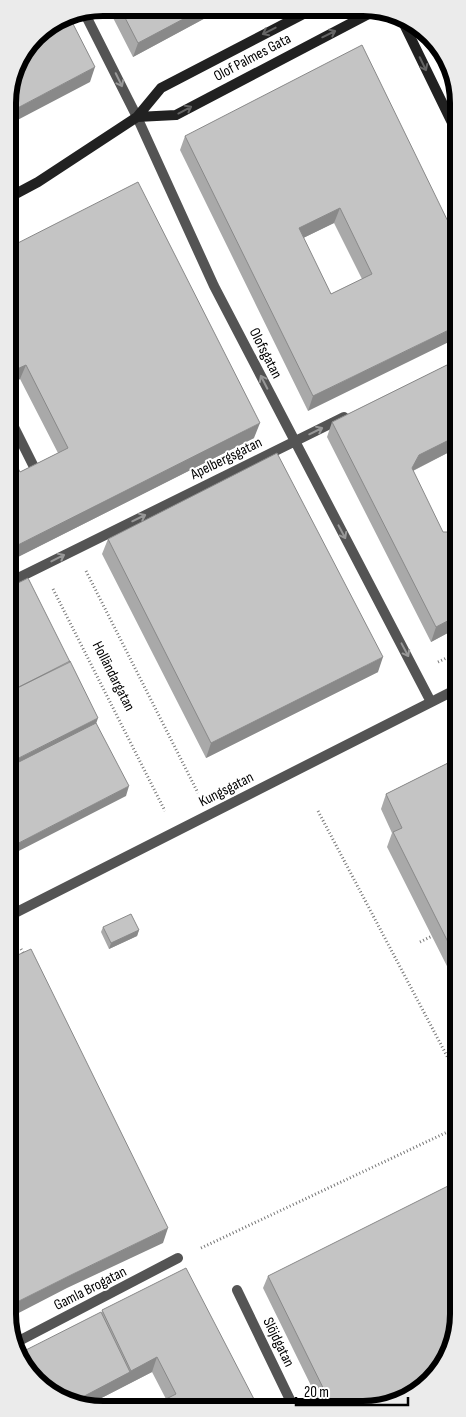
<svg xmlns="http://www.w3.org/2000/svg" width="466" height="1417" font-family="'Sofia Sans Condensed',sans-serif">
  <rect width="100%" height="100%" fill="#fff"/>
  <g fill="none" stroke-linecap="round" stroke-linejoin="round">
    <path stroke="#767676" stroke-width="3" stroke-dasharray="1 2.5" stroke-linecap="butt" d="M 86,571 L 198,793
      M 53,589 L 165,811
      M 438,662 L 457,653
      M 318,811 L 458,1077
      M 420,942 L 432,936
      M 21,949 L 25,956
      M 201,1248 L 458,1127"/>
    <path stroke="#545454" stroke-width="10" d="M 85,14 L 137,117 L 214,286 L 431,702
      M 8,415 L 36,471
      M 8,583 L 344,417
      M 9,916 L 457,689
      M 237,1290 L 294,1408
      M 15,1343 L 178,1258"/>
    <path stroke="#212121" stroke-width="10" d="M 402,20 L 457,133
      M 137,117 L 176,115 L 378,9
      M 8,198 L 38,182 L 137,117 L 161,88 L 313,9"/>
  </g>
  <path fill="#a9a9a9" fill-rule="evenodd" d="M 108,8 L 224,8 L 133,57 Z
    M 185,136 L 457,240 L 308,411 L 180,150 ZM 334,223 L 362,279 L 331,294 L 303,238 Z
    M 8,248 L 254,438 L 8,562 L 8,449 L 20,472 L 58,453 L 20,379 L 8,385 Z
    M 457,360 L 457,448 L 413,471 L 457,628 L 431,642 L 327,437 L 332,422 Z
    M 108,539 L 378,672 L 206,758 L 102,554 Z
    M 458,758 L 458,988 L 387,847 L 392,833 L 381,809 L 386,794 Z
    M 103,927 L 139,930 L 137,936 L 109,949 L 101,932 Z
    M 268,1276 L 382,1408 L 322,1408 L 263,1288 Z
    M 102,1310 L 256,1403 L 255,1404 L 166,1399 L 152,1372 L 84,1407 Z"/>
  <path fill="#898989" d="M 204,8 L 224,8 L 133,57 L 138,43 Z
    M 95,67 L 90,82 L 8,125 L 8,113 Z
    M 340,208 L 334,223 L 293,243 L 299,228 Z
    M 457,326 L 457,338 L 308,411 L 313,396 Z
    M 26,365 L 20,379 L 8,385 L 8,373 Z
    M 260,423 L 254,438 L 8,562 L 8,550 Z
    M 457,436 L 457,448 L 414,470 L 407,483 L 412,468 L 419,455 Z
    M 457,616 L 457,628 L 431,642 L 436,627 Z
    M 383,657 L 378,672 L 206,758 L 211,743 Z
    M 98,718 L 93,733 L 9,775 L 9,763 Z
    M 129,786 L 126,796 L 9,856 L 9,848 Z
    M 139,930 L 137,936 L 109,949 L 111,943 Z
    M 168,1228 L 163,1243 L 67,1288 L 9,1318 L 9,1306 L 73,1274 Z
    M 157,1357 L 152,1372 L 84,1407 L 73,1402 Z"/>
  <path fill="#c4c4c4" stroke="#898989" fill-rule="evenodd" d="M 120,8 L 204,8 L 138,43 Z
    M 71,20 L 95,67 L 8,113 L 8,96 L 17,61 L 40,31 Z
    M 362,45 L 457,240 L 457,326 L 313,396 L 185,136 ZM 340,208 L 372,274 L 331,294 L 299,228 Z
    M 138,182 L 260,423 L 8,550 L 8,449 L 20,472 L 68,448 L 26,365 L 8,373 L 8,248 Z
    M 457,360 L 457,436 L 419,455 L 412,468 L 443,532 L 455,532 L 457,531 L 457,616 L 436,627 L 332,422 Z
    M 277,453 L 383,657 L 211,743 L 108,539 Z
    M 28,578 L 70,662 L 9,692 L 8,588 Z
    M 70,661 L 98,718 L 9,763 L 9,692 Z
    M 96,723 L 129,786 L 9,848 L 9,767 Z
    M 458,758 L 458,962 L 393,832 L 402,828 L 386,794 Z
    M 131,914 L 139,930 L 111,943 L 103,927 Z
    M 31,949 L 168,1228 L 73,1274 L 9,1306 L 9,959 Z
    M 458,1181 L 458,1320 L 435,1377 L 382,1408 L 333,1408 L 268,1276 Z
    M 186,1268 L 256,1403 L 247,1408 L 148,1408 L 176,1394 L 157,1357 L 131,1371 L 102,1310 Z
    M 101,1312 L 130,1372 L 73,1402 L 35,1381 L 20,1353 Z
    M 255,1404 L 257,1408 L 248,1408 Z"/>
  <defs><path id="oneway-shaft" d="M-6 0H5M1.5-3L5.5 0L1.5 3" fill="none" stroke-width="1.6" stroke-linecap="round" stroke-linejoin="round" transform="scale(1.25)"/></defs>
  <g stroke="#646464">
    <use href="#oneway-shaft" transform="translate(269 31) rotate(153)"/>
    <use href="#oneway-shaft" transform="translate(329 34) rotate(-26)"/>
    <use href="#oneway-shaft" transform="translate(423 64) rotate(64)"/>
    <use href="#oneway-shaft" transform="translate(185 110) rotate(-28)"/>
  </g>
  <g stroke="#989898">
    <use href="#oneway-shaft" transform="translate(119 80) rotate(64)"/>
    <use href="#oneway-shaft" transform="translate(264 382) rotate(-117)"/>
    <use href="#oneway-shaft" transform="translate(316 431) rotate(-26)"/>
    <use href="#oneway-shaft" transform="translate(139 518) rotate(-26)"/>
    <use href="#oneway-shaft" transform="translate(342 532) rotate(62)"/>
    <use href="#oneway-shaft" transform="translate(58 558) rotate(-27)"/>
    <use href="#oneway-shaft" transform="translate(405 650) rotate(62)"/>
  </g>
  <g text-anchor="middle" stroke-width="4" stroke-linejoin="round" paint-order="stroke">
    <g font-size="15" fill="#000" stroke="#fff">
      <text transform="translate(252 57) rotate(-28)" y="5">Olof Palmes Gata</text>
      <text transform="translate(266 353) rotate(63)" y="5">Olofsgatan</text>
      <text transform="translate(226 458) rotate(-26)" y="5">Apelbergsgatan</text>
      <text transform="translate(114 676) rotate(63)" y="5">Holländargatan</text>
      <text transform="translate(226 789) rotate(-27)" y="5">Kungsgatan</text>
      <text transform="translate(90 1288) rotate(-27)" y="5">Gamla Brogatan</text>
      <text transform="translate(279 1342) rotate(64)" y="5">Slöjdgatan</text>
    </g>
  </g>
  <path d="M0 0H466V1417H0ZM103 16H363A87 87 0 0 1 450 103V1314A87 87 0 0 1 363 1401H103A87 87 0 0 1 16 1314V103A87 87 0 0 1 103 16Z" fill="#ebebeb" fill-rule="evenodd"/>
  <path fill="none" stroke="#000" stroke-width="6" d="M103 16H363A87 87 0 0 1 450 103V1314A87 87 0 0 1 363 1401H103A87 87 0 0 1 16 1314V103A87 87 0 0 1 103 16Z"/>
  <path d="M296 1397v8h112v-8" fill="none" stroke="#000000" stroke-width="2.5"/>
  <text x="304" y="1397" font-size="15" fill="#000000" stroke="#ffffff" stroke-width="4" paint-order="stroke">20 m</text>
</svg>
